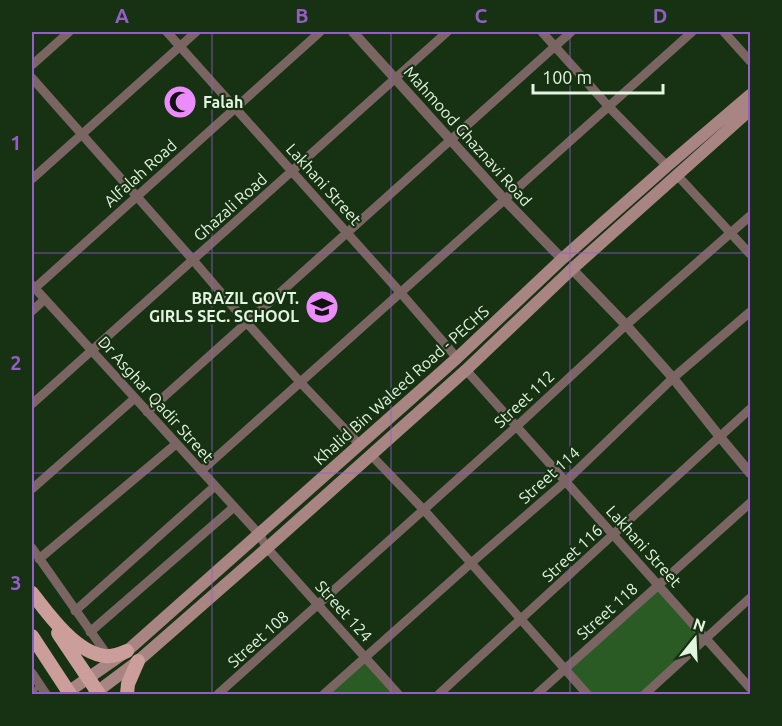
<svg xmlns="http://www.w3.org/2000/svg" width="782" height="726" font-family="Ubuntu,sans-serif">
  <rect width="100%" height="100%" fill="#163213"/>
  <path fill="#2a5b25" d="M 658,585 L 706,638 L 645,694 L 587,694 L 564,670 Z
    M 365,658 L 398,694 L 324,694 Z"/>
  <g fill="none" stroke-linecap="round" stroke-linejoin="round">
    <path stroke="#7b6563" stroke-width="4.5" d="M 33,694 L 39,684"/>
    <path stroke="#7b6563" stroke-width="9" d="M 167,32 L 400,292 L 457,358
      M 542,32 L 609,107 L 667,166
      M 724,32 L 750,61
      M 32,65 L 69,32
      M 32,78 L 193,260 L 247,323 L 300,382 L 360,445
      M 677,175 L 750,254
      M 32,179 L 196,32
      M 32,285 L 259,534 L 267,548 L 398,694
      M 35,288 L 320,32
      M 32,311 L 45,299
      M 466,370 L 750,688
      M 32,404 L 447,32
      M 147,412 L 571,32
      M 371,455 L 424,510 L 587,694
      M 201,471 L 692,32
      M 32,489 L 135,398
      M 32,548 L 108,656
      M 39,559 L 176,444
      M 75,611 L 215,486
      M 90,632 L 234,507
      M 32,673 L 46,694
      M 218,694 L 517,426 L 626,325 L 750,216
      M 324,694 L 470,564 L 566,481 L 673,378 L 750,312
      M 439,694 L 750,409
      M 537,694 L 750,503
      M 645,694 L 750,598"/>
    <path stroke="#7b6563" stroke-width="10" d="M 353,32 L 504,199 L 562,259
      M 572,269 L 626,325 L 673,378 L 720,437 L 750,473"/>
    <path stroke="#a88583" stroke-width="12" d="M 68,692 L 127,651 L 457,358 L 562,259 L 667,166 L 750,95
      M 94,694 L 138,661 L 267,548 L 466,370 L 572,269 L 750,110"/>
    <path stroke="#cb9e9c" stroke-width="14" d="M 32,593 C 48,614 76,653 105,656 C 113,657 120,654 127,651
      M 58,633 L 99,694
      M 32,636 L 70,694
      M 127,694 L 128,684 L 138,661"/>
  </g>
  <path fill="none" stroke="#955ec7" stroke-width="1.5" stroke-opacity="0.55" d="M 212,32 L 212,694M 391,32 L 391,694M 570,32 L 570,694M 32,253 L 750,253M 32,473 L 750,473"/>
  <defs>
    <symbol id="mosque-disc" viewBox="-11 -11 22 22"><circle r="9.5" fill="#ec8cfb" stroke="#163213"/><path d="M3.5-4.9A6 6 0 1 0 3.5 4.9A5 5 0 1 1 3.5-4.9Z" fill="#111"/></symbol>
    <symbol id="school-disc" viewBox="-11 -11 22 22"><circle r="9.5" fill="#ec8cfb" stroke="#163213"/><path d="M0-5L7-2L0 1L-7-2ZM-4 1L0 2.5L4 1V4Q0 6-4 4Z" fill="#111"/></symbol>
  </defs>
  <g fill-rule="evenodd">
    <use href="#mosque-disc" x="161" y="83" width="38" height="38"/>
    <use href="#school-disc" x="303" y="288" width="38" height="38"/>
  </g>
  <g text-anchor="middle" stroke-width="4.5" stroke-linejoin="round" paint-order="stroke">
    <g font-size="16" font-weight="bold" fill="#e3f4e0" stroke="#163213" text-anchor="start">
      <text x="203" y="108">Falah</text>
      <text x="299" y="304" text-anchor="end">BRAZIL GOVT.<tspan x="299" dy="18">GIRLS SEC. SCHOOL</tspan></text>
    </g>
    <g font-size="16" fill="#e3f4e0" stroke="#163213">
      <text transform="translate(468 136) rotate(48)" y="6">Mahmood Ghaznavi Road</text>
      <text transform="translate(140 173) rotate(-42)" y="6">Alfalah Road</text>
      <text transform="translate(324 184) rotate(48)" y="6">Lakhani Street</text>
      <text transform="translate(230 207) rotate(-42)" y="6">Ghazali Road</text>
      <text transform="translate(401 385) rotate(-42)" y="6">Khalid Bin Waleed Road - PECHS</text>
      <text transform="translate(156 399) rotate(48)" y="6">Dr Asghar Qadir Street</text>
      <text transform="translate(524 399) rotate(-43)" y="6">Street 112</text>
      <text transform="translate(549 475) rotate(-42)" y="6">Street 114</text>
      <text transform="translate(644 546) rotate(48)" y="6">Lakhani Street</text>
      <text transform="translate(572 553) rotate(-43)" y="6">Street 116</text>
      <text transform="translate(344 611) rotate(48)" y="6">Street 124</text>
      <text transform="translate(607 611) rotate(-42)" y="6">Street 118</text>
      <text transform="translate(258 639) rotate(-42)" y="6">Street 108</text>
    </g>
  </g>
  <rect width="782" height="726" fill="none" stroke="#163213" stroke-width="66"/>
  <g transform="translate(695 639) rotate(18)" stroke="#163213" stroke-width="4.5" paint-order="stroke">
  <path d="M0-4.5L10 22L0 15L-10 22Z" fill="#e3f4e0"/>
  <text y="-9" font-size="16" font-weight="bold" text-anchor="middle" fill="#e3f4e0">N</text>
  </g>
  <path d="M533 84v9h130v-9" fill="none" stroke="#e3f4e0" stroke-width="3"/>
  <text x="542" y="84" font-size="18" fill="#e3f4e0" stroke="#163213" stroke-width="4.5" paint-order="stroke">100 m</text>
  <rect x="33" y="33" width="716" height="660" fill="none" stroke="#955ec7" stroke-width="2"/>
  <g font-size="20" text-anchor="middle" font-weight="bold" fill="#955ec7">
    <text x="122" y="23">A</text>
    <text x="302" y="23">B</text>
    <text x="481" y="23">C</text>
    <text x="660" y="23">D</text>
    <text x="16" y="150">1</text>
    <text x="16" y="370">2</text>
    <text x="16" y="590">3</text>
  </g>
</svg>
